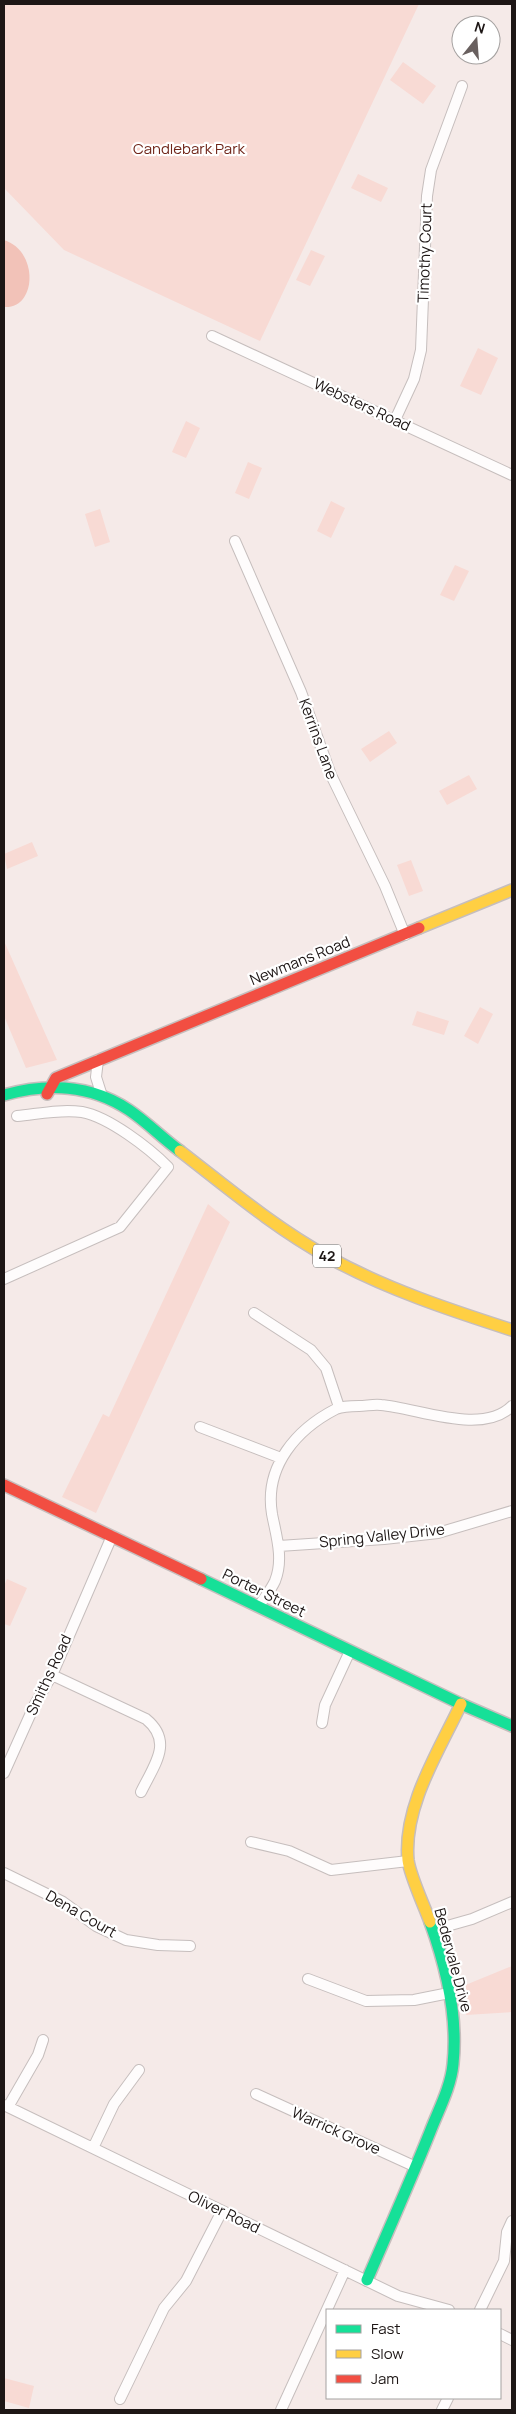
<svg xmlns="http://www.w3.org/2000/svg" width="516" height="2414" font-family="Manrope,sans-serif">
  <rect width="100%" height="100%" fill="#f5eae8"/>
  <path fill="#f8dad4" d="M 4,4 L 419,4 L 260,341 L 64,250 L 4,188 Z
    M 403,62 L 436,86 L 423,104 L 390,80 Z
    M 358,174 L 388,188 L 381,202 L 351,188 Z
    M 311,250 L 325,256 L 310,286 L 296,280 Z
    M 478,348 L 498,358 L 481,395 L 460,386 Z
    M 186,421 L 200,428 L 186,458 L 172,452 Z
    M 248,462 L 262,468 L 249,499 L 235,493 Z
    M 331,501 L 345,508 L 331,538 L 317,531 Z
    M 100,509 L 110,542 L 95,547 L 85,514 Z
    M 455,565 L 469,571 L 454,601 L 440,595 Z
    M 389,731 L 397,743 L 370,762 L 361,749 Z
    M 469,775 L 477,789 L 447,805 L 439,791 Z
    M 32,842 L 38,856 L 7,869 L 4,854 Z
    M 411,860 L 423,891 L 409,896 L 397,865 Z
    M 4,941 L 57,1060 L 26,1068 L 4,1016 Z
    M 480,1007 L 493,1014 L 478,1044 L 464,1036 Z
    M 417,1011 L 449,1021 L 444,1035 L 412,1025 Z
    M 208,1204 L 230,1222 L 96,1513 L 62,1497 L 103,1414 L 109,1417 Z
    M 7,1579 L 27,1588 L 10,1626 L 4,1624 L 4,1586 Z
    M 512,1966 L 512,2012 L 466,2015 L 463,1986 Z
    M 4,2378 L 34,2386 L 29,2408 L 4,2401 Z"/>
  <path fill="#f2c2b8" d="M 4,240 C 39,251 37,309 4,307 Z"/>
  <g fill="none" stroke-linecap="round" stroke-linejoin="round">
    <defs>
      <path id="street" d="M 212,336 L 512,475
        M 395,420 L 414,379 L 421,350 L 427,196 L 431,170 L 462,86
        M 235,541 L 301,692 L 331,775 L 385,886 L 405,935
        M 98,1060 L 96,1077 L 102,1096
        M 4,1279 L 120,1227 L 168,1167 C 149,1148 109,1117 82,1112 C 60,1109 38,1114 17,1116
        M 254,1313 L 311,1350 L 326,1368 L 339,1407
        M 200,1427 L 281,1458
        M 279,1546 L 384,1539 L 438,1533 L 512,1511
        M 259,1606 C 264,1598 271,1590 275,1581 C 284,1559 276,1535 272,1514 C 264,1466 297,1429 336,1409 C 343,1406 352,1406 359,1406 C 366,1406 374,1404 381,1405 C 418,1408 482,1436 512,1406
        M 52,1675 L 146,1719 C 174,1742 154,1765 141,1792
        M 322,1723 L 325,1705 L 350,1651
        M 4,1773 L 35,1704 L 52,1675 L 112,1536
        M 251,1842 L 289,1851 L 331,1870 L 408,1861
        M 4,1873 L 63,1902 L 96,1926 L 126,1940 L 158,1945 L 190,1946
        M 433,1930 L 472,1919 L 512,1902
        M 308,1979 L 366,2001 L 414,2000 L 449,1993
        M 256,2094 L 416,2167
        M 4,2105 L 398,2296 L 449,2310
        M 8,2107 L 38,2055 L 43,2040
        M 93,2148 L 114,2104 L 139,2070
        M 480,2310 L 504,2261 L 507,2232 L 512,2221
        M 500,2334 L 512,2340
        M 120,2399 L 164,2308 L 186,2281 L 222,2211
        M 281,2410 L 345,2270
        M 442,2410 L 448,2398"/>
      <path id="fast" d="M 4,1095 C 48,1083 90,1084 129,1110 C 147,1122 162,1138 180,1151
        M 201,1579 L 461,1704 L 512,1726
        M 367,2280 C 388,2231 410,2182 430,2132 C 438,2111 451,2087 453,2064 C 458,2017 446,1966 430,1922"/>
      <path id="slow" d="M 419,928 L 512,890
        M 180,1151 C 228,1188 275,1228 328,1257 C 386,1289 450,1310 512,1330
        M 430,1922 C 424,1905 410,1876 408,1860 C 403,1806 439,1751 461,1704"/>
      <path id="jam" d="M 47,1094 L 56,1078 L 419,928
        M 4,1485 L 201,1579"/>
    </defs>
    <use href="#street" stroke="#c6bebd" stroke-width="12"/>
    <use href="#fast" stroke="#c6bebd" stroke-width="14"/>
    <use href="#slow" stroke="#c6bebd" stroke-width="14"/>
    <use href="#jam" stroke="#c6bebd" stroke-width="14"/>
    <use href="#street" stroke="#fefcfc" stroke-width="10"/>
    <use href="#fast" stroke="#16e098" stroke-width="11"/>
    <use href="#slow" stroke="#ffcf43" stroke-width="11"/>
    <use href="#jam" stroke="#f24e42" stroke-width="11"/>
  </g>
  <g text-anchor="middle" stroke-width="4.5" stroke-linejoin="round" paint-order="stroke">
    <rect fill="#fff" stroke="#615c5b" stroke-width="1" x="313" y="1244.5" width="28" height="23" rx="4"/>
    <g font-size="14" font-weight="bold" fill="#1d1615">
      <text x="327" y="1261">42</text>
    </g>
    <g font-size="15" fill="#70261a" stroke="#fff">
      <text x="189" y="154">Candlebark Park</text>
    </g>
    <g font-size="15" fill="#1d1615" stroke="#fff">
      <text transform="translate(425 253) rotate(-88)" y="5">Timothy Court</text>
      <text transform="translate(362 405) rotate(25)" y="5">Websters Road</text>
      <text transform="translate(318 739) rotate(70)" y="5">Kerrins Lane</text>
      <text transform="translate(300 961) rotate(-22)" y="5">Newmans Road</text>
      <text transform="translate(382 1536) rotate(-6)" y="5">Spring Valley Drive</text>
      <text transform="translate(264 1593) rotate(26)" y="5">Porter Street</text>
      <text transform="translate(49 1675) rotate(-65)" y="5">Smiths Road</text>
      <text transform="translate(81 1914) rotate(30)" y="5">Dena Court</text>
      <text transform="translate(453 1960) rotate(75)" y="5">Bedervale Drive</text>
      <text transform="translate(336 2131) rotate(24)" y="5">Warrick Grove</text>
      <text transform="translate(224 2212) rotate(26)" y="5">Oliver Road</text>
    </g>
  </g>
  <rect width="516" height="2414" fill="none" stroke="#1d1615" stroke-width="10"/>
  <rect x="326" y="2309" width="175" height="90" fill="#ffffff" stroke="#a5a2a1"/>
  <rect x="336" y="2325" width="25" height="8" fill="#16e098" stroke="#a5a2a1"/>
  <text x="371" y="2334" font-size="15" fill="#1d1615">Fast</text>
  <rect x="336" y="2350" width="25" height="8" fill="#ffcf43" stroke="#a5a2a1"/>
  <text x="371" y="2359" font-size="15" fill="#1d1615">Slow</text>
  <rect x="336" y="2375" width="25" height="8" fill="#f24e42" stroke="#a5a2a1"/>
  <text x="371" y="2384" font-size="15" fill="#1d1615">Jam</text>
  <g transform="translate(476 40) rotate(17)"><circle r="24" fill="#ffffff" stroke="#a5a2a1"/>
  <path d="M0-4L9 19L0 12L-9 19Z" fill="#69605f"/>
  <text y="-8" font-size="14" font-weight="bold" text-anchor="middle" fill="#1d1615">N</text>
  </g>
</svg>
